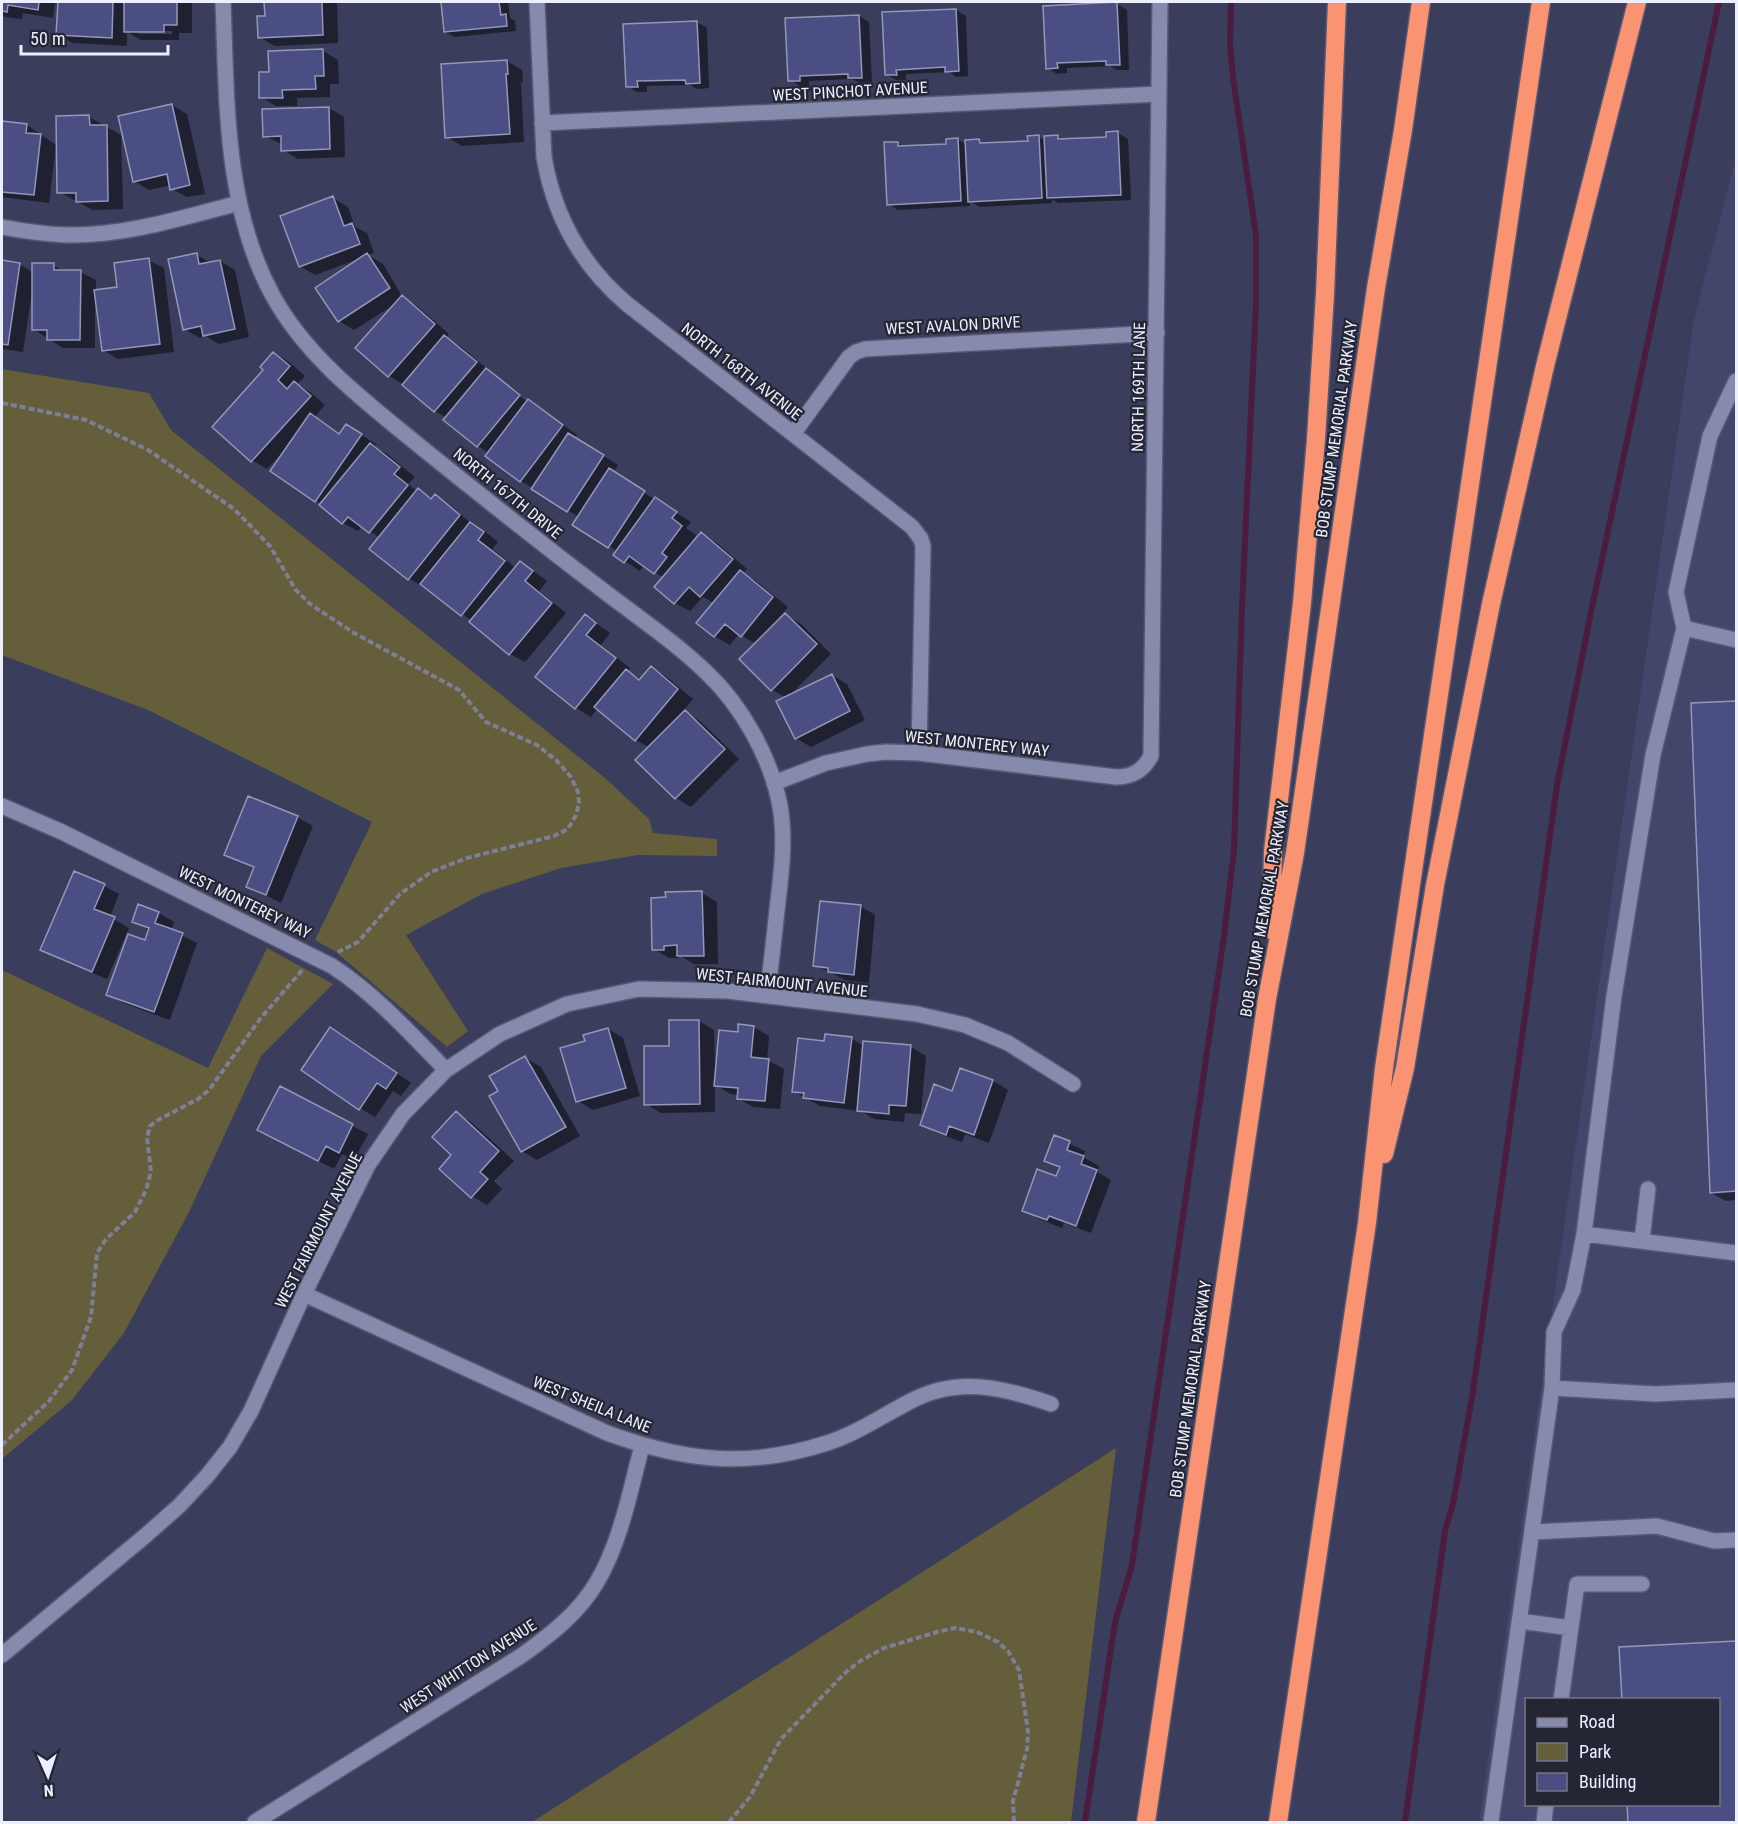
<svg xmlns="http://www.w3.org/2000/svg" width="1738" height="1824" font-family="'Roboto Condensed',sans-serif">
  <rect width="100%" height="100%" fill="#3a3d5b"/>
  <path fill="#43466b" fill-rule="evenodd" d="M 1736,158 L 1736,1822 L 1479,1822 L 1694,319 ZM 1526,1700 L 1718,1700 L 1718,1804 L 1526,1804 Z"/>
  <path fill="#655e3a" d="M 2,369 L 149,393 L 171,430 L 605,778 L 649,819 L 653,833 L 717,839 L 717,856 L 638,855 L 561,868 L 482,894 L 406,935 L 468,1031 L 447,1047 L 336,952 L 315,940 L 372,822 L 148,710 L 2,655 Z
    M 267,948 L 333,984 L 261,1056 L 189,1212 L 124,1333 L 72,1400 L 2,1459 L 2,970 L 208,1068 Z
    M 1116,1448 L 1071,1822 L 532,1822 Z"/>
  <path fill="#0007" fill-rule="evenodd" d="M 2,2 L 55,2 L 53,18 L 23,13 L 22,19 L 5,17 L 2,14 Z
    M 59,2 L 192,2 L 192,33 L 179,33 L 179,40 L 141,40 L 127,32 L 127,46 L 73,43 L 57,34 ZM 139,31 L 172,31 L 172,34 L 139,34 Z
    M 266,2 L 333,2 L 337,3 L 338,43 L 275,46 L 259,37 L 266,17 Z
    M 442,2 L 508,2 L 510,18 L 515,21 L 516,31 L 455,37 L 445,32 Z
    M 1117,4 L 1127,10 L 1129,70 L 1117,70 L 1110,66 L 1067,68 L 1067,73 L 1057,74 L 1047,68 Z
    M 956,10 L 966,16 L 968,76 L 956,77 L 949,72 L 906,74 L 906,80 L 896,80 L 886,74 Z
    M 859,16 L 869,22 L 872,82 L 860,83 L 852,79 L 809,81 L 809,86 L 800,86 L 790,80 L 787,20 Z
    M 697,22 L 707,28 L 709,88 L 697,89 L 690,85 L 647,86 L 647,92 L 637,92 L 627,86 Z
    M 323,51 L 338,60 L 339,84 L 330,84 L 330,97 L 297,98 L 297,106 L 276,106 L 261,97 L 270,73 Z
    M 507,61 L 522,70 L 523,82 L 521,82 L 524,142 L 462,146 L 447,137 Z
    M 172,105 L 187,114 L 205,194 L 187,197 L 172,189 L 171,185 L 149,190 L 134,181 Z
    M 329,108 L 344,117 L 345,157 L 298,159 L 283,150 L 283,145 L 265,136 Z
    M 89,117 L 121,135 L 123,209 L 93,210 L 59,192 Z
    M 2,122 L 27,125 L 56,145 L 49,203 L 2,197 Z
    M 1118,133 L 1128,139 L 1131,200 L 1058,203 L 1052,199 L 1052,203 L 980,207 L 970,201 L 970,206 L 898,210 L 888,204 L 898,143 L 905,147 L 948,145 L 958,140 L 967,145 L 979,141 L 986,144 L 1029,142 L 1039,137 L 1046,141 L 1058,136 L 1065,141 L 1108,139 Z
    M 333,198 L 348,207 L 355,227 L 367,233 L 374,253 L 367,255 L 383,264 L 403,298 L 417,306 L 449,334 L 446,338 L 460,346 L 491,372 L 521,394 L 514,390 L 513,393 L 543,410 L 577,435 L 575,438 L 618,465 L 613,473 L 691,522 L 686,528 L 696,535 L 692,542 L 693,544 L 702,534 L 717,543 L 747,569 L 743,573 L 756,581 L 788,607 L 779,618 L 780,619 L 785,615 L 800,623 L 831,654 L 789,696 L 832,675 L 847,684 L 865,720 L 811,747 L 796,738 L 786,698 L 771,689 L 756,644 L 739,634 L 730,645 L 714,636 L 714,603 L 703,597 L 690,611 L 675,603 L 664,578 L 644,565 L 640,571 L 615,555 L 617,551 L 609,546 L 579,517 L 521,481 L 489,453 L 478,446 L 445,420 L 447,418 L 435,411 L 404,385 L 389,376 L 395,304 L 354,330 L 339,321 L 361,258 L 315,275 L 300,266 Z
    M 197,255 L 211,263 L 220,261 L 235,270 L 249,337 L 219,344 L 206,336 L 200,338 L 184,329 Z
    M 148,260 L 164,268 L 174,352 L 118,359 L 103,350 L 97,306 L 95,307 L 95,348 L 63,348 L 33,329 L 34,292 L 32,292 L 23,352 L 2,349 L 2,262 L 19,264 L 34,273 L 53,265 L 65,272 L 80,272 L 96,280 L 96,291 L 119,288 Z
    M 274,353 L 289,362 L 305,376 L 297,384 L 310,392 L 325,405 L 314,418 L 341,435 L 347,426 L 376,444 L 374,447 L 386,453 L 415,477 L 408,484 L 417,491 L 418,490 L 433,499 L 435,496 L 450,505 L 474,526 L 486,532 L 498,542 L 492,549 L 516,568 L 521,562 L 547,581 L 539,591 L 566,613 L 525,662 L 510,654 L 472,621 L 425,586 L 424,587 L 408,578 L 380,538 L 362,526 L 358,531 L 343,523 L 316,500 L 282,453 L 267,469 L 252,460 L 265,370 Z
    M 586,616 L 610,633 L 601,645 L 630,668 L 627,672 L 642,680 L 652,668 L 667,677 L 693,699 L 683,711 L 700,721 L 739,759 L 691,807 L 676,798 L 650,748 L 636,740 L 598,708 L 591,717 L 576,708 Z
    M 1736,703 L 1736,1200 L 1726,1201 L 1711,1193 L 1693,705 Z
    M 297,817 L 313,826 L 281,903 L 248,886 L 255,869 L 226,855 Z
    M 104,886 L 119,894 L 110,917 L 129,928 L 107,979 L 57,958 L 42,949 Z
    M 702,893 L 717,902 L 718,964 L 694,964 L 679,955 L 679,958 L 669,958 L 654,949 Z
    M 860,906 L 875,915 L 869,983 L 845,980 L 815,965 Z
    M 159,913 L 174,922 L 171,930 L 197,943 L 170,1020 L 123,1003 L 108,994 L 146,942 L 150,931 L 134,921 Z
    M 699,1021 L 714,1030 L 715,1072 L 717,1072 L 754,1027 L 769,1036 L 767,1060 L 784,1069 L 780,1109 L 753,1107 L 738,1098 L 739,1095 L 731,1094 L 715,1085 L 715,1112 L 661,1113 L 646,1104 L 670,1047 Z
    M 608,1029 L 623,1038 L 640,1096 L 593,1110 L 578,1101 L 587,1042 Z
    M 346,1038 L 411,1083 L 401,1096 L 393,1091 L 375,1117 L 360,1108 Z
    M 851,1038 L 864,1046 L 911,1047 L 926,1056 L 921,1114 L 905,1113 L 904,1122 L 874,1119 L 861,1111 L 820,1106 L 793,1091 L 825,1043 Z
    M 525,1058 L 541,1067 L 580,1136 L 537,1160 L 522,1151 L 500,1092 Z
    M 961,1070 L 993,1081 L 1008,1090 L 989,1143 L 965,1134 L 962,1142 L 937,1133 L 921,1125 L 953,1093 Z
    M 280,1088 L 368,1134 L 354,1160 L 342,1154 L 334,1169 L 274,1138 Z
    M 456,1113 L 471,1122 L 514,1161 L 494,1181 L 502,1189 L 487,1205 L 472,1196 L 453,1155 Z
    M 1055,1137 L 1085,1151 L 1083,1157 L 1099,1166 L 1097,1172 L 1111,1180 L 1091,1233 L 1064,1223 L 1062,1228 L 1039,1219 L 1024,1210 L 1057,1178 L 1061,1169 L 1046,1160 Z
    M 1736,1642 L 1736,1822 L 1629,1822 L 1629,1804 L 1718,1804 L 1718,1700 L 1620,1648 Z"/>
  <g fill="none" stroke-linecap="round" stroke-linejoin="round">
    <path stroke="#4b1c3f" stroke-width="6" d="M 1085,1822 L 1115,1622 L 1132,1565 L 1224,936 L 1234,850 L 1242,606 L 1256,304 L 1256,235 L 1233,78 L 1230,44 L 1231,2
      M 1405,1822 L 1445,1531 L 1453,1504 L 1473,1391 L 1557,785 L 1591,612 L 1719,2"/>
  </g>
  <path fill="#4a4e82" stroke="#9398ba" stroke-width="1.5" d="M 2,2 L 39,2 L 38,10 L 8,5 L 7,12 L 2,11 Z
    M 58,2 L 113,2 L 112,38 L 56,35 Z
    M 124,2 L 177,2 L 177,25 L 164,25 L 164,32 L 124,32 Z
    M 264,2 L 322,2 L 323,35 L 258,38 L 257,16 L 265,16 Z
    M 441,2 L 499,2 L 501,15 L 506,14 L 507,26 L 444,32 Z
    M 1117,2 L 1120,65 L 1106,65 L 1106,61 L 1057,63 L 1058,68 L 1046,69 L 1043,6 Z
    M 956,9 L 959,71 L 945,72 L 945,67 L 896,70 L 897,75 L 885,75 L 882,12 Z
    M 859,15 L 862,78 L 848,78 L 848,74 L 800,76 L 800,81 L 788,81 L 785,18 Z
    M 697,21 L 700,83 L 686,84 L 685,80 L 637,81 L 638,87 L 626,87 L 623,24 Z
    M 323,49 L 324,76 L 315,76 L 316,89 L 282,90 L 283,98 L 259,98 L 259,72 L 269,72 L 268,51 Z
    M 507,60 L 508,74 L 506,74 L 510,134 L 445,138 L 441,64 Z
    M 172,104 L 190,185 L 170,190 L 167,174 L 133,182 L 118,116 Z
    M 329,107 L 330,149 L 281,151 L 281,136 L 263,137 L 262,109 Z
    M 89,115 L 90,125 L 107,125 L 108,201 L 76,202 L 76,193 L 57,193 L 56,116 Z
    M 2,121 L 27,124 L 26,133 L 41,134 L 34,195 L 2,192 Z
    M 1118,131 L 1121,195 L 1047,198 L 1044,136 L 1058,135 L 1058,139 L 1106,137 L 1106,132 Z
    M 1039,135 L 1042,198 L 968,202 L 965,140 L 979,139 L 980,143 L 1028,141 L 1027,136 Z
    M 958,138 L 961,201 L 887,205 L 884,142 L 898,142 L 898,146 L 946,144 L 946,139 Z
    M 333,196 L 344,226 L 352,223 L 360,244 L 299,267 L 280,216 Z
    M 197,253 L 199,264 L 220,260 L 235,329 L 203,336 L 201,326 L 183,330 L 168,259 Z
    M 367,253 L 390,288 L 338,322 L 315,288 Z
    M 149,258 L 160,344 L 102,351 L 94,290 L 117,287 L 114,263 Z
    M 2,260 L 20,263 L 8,345 L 2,344 Z
    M 32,263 L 54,263 L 54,270 L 81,270 L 80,340 L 47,340 L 47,330 L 32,330 Z
    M 402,295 L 435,324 L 388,377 L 355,348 Z
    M 444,335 L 477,362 L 434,412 L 402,385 Z
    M 273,352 L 290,366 L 278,380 L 287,389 L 294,381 L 311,396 L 251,462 L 212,427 L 263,370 L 260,367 Z
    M 486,368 L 520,395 L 477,447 L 443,420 Z
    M 528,399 L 563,425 L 520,482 L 485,456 Z
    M 310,413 L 339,434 L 346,424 L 362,434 L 315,502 L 270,471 Z
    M 568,433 L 604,455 L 567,512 L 531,489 Z
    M 370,443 L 400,467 L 394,474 L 408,485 L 369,533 L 348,517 L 342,524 L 319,505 Z
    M 609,468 L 645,491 L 608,548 L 572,525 Z
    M 418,488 L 431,499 L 435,494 L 460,515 L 408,580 L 369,549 Z
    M 655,497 L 677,512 L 672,518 L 682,526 L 662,553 L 667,557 L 654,574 L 629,556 L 624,563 L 613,555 Z
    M 470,522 L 484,532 L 478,540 L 505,561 L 461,616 L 420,584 Z
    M 701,532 L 733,559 L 700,597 L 689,587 L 674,604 L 654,587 Z
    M 520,561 L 533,571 L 525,581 L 552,603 L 509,655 L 469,622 Z
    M 740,570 L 773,597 L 741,637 L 725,624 L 714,637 L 696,623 Z
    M 785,613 L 817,644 L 771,691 L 739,659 Z
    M 585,614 L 596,623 L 586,635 L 616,658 L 575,709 L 535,677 Z
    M 651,666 L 678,689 L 635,741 L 594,707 L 626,669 L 639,680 Z
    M 832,674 L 850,711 L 795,739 L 776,701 Z
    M 1736,701 L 1736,1191 L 1710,1193 L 1691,703 Z
    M 685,710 L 725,749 L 675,799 L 635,760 Z
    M 248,796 L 298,816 L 266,895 L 246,887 L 254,867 L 224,855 Z
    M 74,871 L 105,884 L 94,909 L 115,917 L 92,972 L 40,950 Z
    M 702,891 L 704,956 L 677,956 L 677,945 L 664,946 L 664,950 L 652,950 L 651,898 L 666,897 L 665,892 Z
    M 820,901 L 861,905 L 854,975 L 828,972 L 828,968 L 813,966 Z
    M 138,904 L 159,912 L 155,923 L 183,933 L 154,1012 L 106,995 L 128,934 L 145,940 L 149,928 L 132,922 Z
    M 669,1020 L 699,1020 L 700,1104 L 644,1105 L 644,1046 L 669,1046 Z
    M 738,1024 L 754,1026 L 751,1057 L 769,1059 L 765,1101 L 737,1099 L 738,1088 L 714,1086 L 719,1030 L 738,1032 Z
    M 330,1027 L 397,1073 L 386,1089 L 377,1083 L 359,1110 L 301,1070 Z
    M 608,1028 L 626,1088 L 576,1102 L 560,1048 L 585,1041 L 583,1035 Z
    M 825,1034 L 852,1037 L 844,1103 L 803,1098 L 804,1093 L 792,1092 L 798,1038 L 824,1041 Z
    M 863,1041 L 911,1045 L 906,1106 L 889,1105 L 889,1114 L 857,1111 Z
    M 525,1056 L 566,1127 L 521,1152 L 489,1096 L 498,1091 L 489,1076 Z
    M 960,1068 L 993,1080 L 974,1135 L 949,1126 L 946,1135 L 920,1125 L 934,1084 L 952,1091 Z
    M 280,1086 L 353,1124 L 339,1153 L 326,1146 L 318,1161 L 257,1130 Z
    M 456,1111 L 499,1151 L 480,1172 L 488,1179 L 471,1198 L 439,1169 L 451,1155 L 432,1137 Z
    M 1054,1135 L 1070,1141 L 1067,1150 L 1084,1156 L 1081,1164 L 1097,1170 L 1076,1226 L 1049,1216 L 1047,1220 L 1022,1211 L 1037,1169 L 1056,1176 L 1060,1167 L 1044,1161 Z
    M 1736,1641 L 1736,1822 L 1628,1822 L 1627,1804 L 1718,1804 L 1718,1700 L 1622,1700 L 1619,1647 Z"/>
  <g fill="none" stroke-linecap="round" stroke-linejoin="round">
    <defs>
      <path id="minor" d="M 223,2 C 227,99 224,207 273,296 C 308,360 371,406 427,452 C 483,497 539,542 596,585 C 633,614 673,640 707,673 C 742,706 771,758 780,806 C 786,840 781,876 777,910 C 774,938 771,967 767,995
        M 537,2 L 544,157 C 554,216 581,265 627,304 L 912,527 L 921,539 L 923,546 L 919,753
        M 542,123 L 1159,94
        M 2,227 C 23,231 44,234 66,235 C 125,236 182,218 239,203
        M 793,434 L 849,357 L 856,352 L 865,349 L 1157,333
        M 1684,628 L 1736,640
        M 774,783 L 826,763 L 867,754 L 886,752 L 919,753 L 1116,777 C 1132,777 1143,771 1151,756 L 1160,2
        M 2,806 L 62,832 L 332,966 C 375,994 410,1033 446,1070
        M 1584,1234 L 1736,1253
        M 1642,1240 L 1648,1189
        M 304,1294 L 607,1433 C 684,1461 747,1469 827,1443 C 856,1434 882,1416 909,1402 C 957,1376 1002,1387 1051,1404
        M 1552,1388 L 1655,1394 L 1736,1390
        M 1532,1532 L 1657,1526 L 1714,1541 L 1736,1540
        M 1519,1621 L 1571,1628
        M 2,1655 L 145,1536 L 179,1506 L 207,1476 L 230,1447 L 251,1411 L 304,1294 L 368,1165 L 403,1114 L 446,1070 L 500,1034 L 567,1004 L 639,989 L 728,991 L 917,1014 L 965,1025 L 1008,1043 L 1073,1084
        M 1561,1700 L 1577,1584 L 1642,1584
        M 255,1822 L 521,1656 C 550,1635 579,1613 597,1582 C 621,1541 630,1491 642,1446
        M 1491,1822 L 1552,1388 L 1554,1332 L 1573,1290 L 1584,1234 L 1614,996 L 1653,755 L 1684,628 L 1676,592 L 1710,436 L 1736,381
        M 1544,1822 L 1546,1804"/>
      <path id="highway" d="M 1271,930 L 1273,851 L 1302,603 L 1316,439 L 1325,294 L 1337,2
        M 1384,1154 L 1405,1068 L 1435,885 L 1491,604 L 1545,366 L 1637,2
        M 1146,1822 L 1267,999 L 1295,853 L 1376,288 L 1403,130 L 1421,2
        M 1278,1822 L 1367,1223 L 1384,1068 L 1541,2"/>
    </defs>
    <use href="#minor" stroke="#575972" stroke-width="18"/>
    <use href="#highway" stroke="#575972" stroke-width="21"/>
    <path stroke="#7d7f98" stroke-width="4" stroke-dasharray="6 3" stroke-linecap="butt" d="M 2,403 L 86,420 L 148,450 L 234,509 L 270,546 L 295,589 L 310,604 L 354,633 L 459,690 L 486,722 L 537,745 L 557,761 L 571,777 L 578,792 L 579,803 L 576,815 L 568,829 L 554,836 L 467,858 L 431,872 L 400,894 L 358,942 L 338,952
      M 2,1445 L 49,1401 L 72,1370 L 91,1317 L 97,1253 L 106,1239 L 135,1212 L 146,1190 L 151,1172 L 147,1138 L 150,1126 L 158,1120 L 198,1099 L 209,1090 L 260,1019 L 304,968
      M 729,1822 L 750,1797 L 781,1739 L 845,1673 L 860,1661 L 884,1648 L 937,1632 L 955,1628 L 977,1632 L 998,1642 L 1008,1651 L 1019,1670 L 1028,1732 L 1027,1749 L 1013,1801 L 1014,1822"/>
    <use href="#minor" stroke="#868aac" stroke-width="15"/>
    <use href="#highway" stroke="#f99371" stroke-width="18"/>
  </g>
  <g text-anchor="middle" stroke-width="4.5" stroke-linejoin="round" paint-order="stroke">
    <g font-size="16" fill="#edefff" stroke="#242634">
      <text transform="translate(850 91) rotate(-3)" y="6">WEST PINCHOT AVENUE</text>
      <text transform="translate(953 325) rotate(-3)" y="6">WEST AVALON DRIVE</text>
      <text transform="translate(742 371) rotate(38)" y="6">NORTH 168TH AVENUE</text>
      <text transform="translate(1138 387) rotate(-89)" y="6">NORTH 169TH LANE</text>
      <text transform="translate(1336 429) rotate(-82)" y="6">BOB STUMP MEMORIAL PARKWAY</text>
      <text transform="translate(508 493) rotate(39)" y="6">NORTH 167TH DRIVE</text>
      <text transform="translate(977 743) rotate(6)" y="6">WEST MONTEREY WAY</text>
      <text transform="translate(245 902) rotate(26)" y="6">WEST MONTEREY WAY</text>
      <text transform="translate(1264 909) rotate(-80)" y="6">BOB STUMP MEMORIAL PARKWAY</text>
      <text transform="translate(782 982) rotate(6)" y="6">WEST FAIRMOUNT AVENUE</text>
      <text transform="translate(318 1230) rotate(-63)" y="6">WEST FAIRMOUNT AVENUE</text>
      <text transform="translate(1190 1389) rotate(-82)" y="6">BOB STUMP MEMORIAL PARKWAY</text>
      <text transform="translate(592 1404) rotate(22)" y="6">WEST SHEILA LANE</text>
      <text transform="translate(468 1666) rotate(-33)" y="6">WEST WHITTON AVENUE</text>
    </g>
  </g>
  <rect width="1738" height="1824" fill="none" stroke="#edefff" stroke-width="6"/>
  <rect x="1525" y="1698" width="195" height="108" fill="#242634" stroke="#747685" stroke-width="1.5"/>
  <rect x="1537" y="1718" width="30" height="9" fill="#868aac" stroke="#747685" stroke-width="1.5"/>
  <text x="1579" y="1728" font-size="18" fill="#edefff">Road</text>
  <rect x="1537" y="1743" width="30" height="18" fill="#655e3a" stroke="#747685" stroke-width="1.5"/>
  <text x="1579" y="1758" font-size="18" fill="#edefff">Park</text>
  <rect x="1537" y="1773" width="30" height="18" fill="#4a4e82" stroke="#747685" stroke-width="1.5"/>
  <text x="1579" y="1788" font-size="18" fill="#edefff">Building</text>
  <g transform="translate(48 1776) rotate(177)" stroke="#242634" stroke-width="4.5" paint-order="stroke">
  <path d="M0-4.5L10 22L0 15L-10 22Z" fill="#edefff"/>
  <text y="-9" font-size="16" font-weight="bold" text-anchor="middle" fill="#edefff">N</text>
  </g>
  <path d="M21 45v9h147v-9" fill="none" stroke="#edefff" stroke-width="3"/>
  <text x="30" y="45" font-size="18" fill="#edefff" stroke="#242634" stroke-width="4.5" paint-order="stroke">50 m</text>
</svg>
